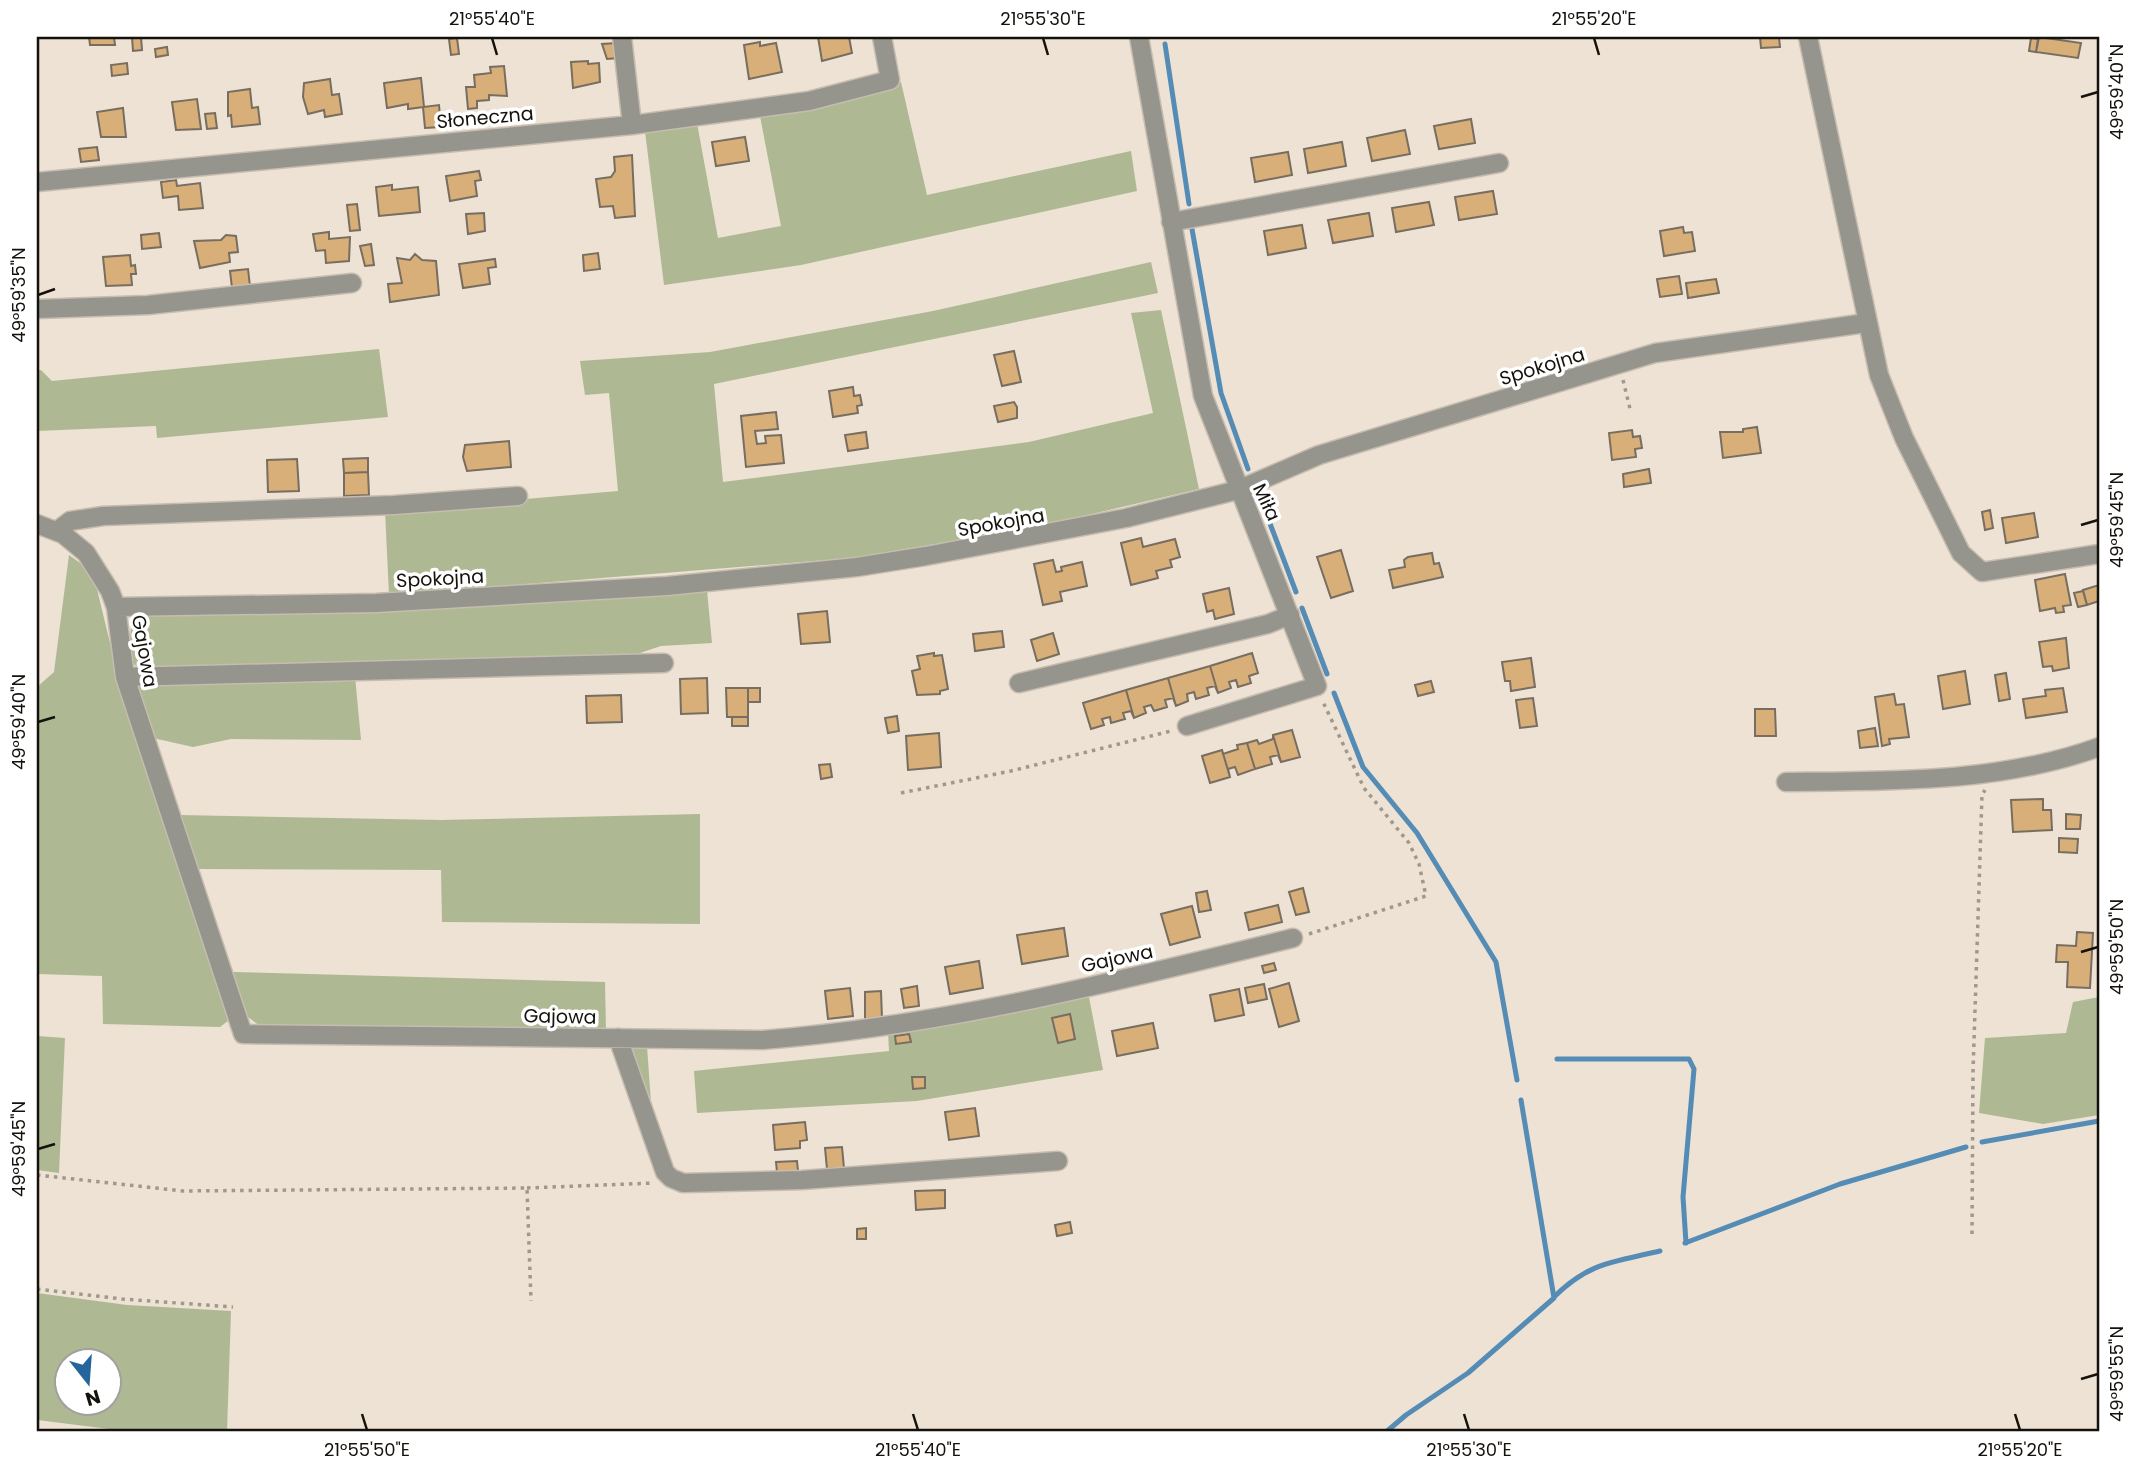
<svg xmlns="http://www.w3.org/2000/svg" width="2136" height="1469" font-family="Poppins,sans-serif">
  <rect width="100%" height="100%" fill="#ede2d3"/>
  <path fill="#aeb994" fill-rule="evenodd" d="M 901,82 L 927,195 L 1131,151 L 1137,191 L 801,265 L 664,285 L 645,131 L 697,123 L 718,238 L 781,226 L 760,116 L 808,110 Z
    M 1151,262 L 1158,293 L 714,384 L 723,482 L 1029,442 L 1153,413 L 1131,313 L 1161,310 L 1199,489 L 1032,528 L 852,558 L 389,595 L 385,511 L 618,491 L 609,393 L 585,395 L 580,361 L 710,352 L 933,311 Z
    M 379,349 L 388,417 L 157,438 L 156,426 L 37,431 L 37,370 L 41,370 L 52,381 Z
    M 69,555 L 91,571 L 95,581 L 120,684 L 228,1021 L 220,1027 L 103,1024 L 102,976 L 37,974 L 37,687 L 54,672 Z
    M 707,590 L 712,643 L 661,646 L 628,657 L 145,670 L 133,664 L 129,649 L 132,616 L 378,613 Z
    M 355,676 L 361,740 L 231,739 L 193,747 L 153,738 L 137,688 L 140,681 Z
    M 700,814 L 700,924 L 442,922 L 441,870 L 199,869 L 180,815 L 441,820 Z
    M 233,972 L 605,982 L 606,1031 L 260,1026 L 248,1017 Z
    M 1088,992 L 1103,1070 L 917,1101 L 697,1113 L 694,1071 L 889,1051 L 888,1033 Z
    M 2099,997 L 2099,1115 L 2043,1124 L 1979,1113 L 1985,1038 L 2066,1033 L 2073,1002 Z
    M 37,1036 L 65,1038 L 59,1173 L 37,1170 Z
    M 647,1046 L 652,1117 L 632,1059 L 631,1047 Z
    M 37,1293 L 127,1305 L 231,1311 L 227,1432 L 133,1432 L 37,1420 ZM 66,1360 L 108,1360 L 108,1402 L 66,1402 Z"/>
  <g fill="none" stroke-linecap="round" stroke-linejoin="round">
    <path stroke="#558cb5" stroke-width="5" d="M 1165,44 L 1189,204
      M 1192,229 L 1221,393 L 1248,469
      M 1258,492 L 1296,592
      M 1302,608 L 1327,674
      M 1334,693 L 1363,767 L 1417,833 L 1496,962 L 1517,1080
      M 1557,1059 L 1689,1059 L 1694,1069 L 1683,1197 L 1686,1243
      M 1982,1142 L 2099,1121
      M 1685,1243 L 1840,1184 L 1966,1147
      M 1554,1297 C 1589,1262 1614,1262 1660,1251
      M 1386,1432 L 1406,1415 L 1468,1373 L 1554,1298 L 1521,1100"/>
  </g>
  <path fill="#d8af78" stroke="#776d60" stroke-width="2" d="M 89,37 L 114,37 L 115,45 L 90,45 Z
    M 132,37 L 141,37 L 142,50 L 133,51 Z
    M 818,37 L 849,37 L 852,53 L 822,61 Z
    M 1760,37 L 1779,37 L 1780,47 L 1761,48 Z
    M 2039,37 L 2081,43 L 2078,58 L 2036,52 Z
    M 457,38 L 459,54 L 451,55 L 449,39 Z
    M 2031,38 L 2038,39 L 2036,52 L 2029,51 Z
    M 760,42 L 760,46 L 776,43 L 782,72 L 749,79 L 744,45 Z
    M 617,43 L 619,58 L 607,59 L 602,44 Z
    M 167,47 L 168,55 L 156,57 L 155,49 Z
    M 588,61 L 588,64 L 599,63 L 600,82 L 573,88 L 571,62 Z
    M 127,63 L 128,74 L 112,76 L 111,65 Z
    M 504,66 L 507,96 L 489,95 L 489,100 L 477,101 L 477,108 L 468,109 L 466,87 L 475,87 L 474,75 L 491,73 L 490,67 Z
    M 421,78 L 424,107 L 408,109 L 408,104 L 387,108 L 384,83 Z
    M 330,79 L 332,95 L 339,94 L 342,114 L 325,117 L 324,110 L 308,114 L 303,97 L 304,83 Z
    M 250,89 L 252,108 L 258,107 L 260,124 L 232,127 L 231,115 L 228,116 L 228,92 Z
    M 197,99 L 201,129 L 176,130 L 172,102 Z
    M 439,105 L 441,127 L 425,128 L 423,107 Z
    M 123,108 L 126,137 L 101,137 L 97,112 Z
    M 215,113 L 217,128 L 207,129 L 205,114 Z
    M 1471,119 L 1475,143 L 1439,149 L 1434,126 Z
    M 1405,130 L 1410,154 L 1372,161 L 1367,138 Z
    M 745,137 L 749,161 L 716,166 L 712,142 Z
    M 1342,142 L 1346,166 L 1308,173 L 1304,149 Z
    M 97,147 L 99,160 L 81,162 L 79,149 Z
    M 1288,152 L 1292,175 L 1255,182 L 1251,158 Z
    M 632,155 L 635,216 L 615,218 L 613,206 L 600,207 L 596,179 L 611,177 L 615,171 L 614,157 Z
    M 479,171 L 481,180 L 475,181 L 477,196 L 450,201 L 446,176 Z
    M 176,180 L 177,186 L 200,183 L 203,208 L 179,210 L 178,196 L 163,198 L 161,182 Z
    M 392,185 L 392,190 L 418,187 L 420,212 L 379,216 L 376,187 Z
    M 1493,191 L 1497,214 L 1459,220 L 1455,197 Z
    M 1429,202 L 1434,225 L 1396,232 L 1392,208 Z
    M 357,204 L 360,230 L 350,231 L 347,205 Z
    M 484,213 L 485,231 L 468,234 L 466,214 Z
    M 1369,213 L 1373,236 L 1333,243 L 1328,220 Z
    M 1302,225 L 1306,248 L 1268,255 L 1264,231 Z
    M 1683,227 L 1684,233 L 1692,232 L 1695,251 L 1664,256 L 1660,231 Z
    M 329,232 L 329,239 L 350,237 L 349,261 L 326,263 L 325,250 L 316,251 L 313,234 Z
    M 159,233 L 161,247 L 142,249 L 141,235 Z
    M 226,235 L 236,236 L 238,252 L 229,253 L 230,262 L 200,268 L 194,241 L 221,240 Z
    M 371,244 L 374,265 L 365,266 L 360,246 Z
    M 598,253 L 600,269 L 584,271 L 583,255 Z
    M 415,254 L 422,260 L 436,261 L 439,295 L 390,302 L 388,284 L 402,283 L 397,258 L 410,260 Z
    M 130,255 L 131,266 L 135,265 L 136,274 L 131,274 L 132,285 L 106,286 L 103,257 Z
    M 495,259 L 496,267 L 488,268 L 490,284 L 463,288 L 459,264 Z
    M 248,269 L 250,286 L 232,288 L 230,271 Z
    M 1679,276 L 1682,294 L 1660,297 L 1657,279 Z
    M 1716,279 L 1719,293 L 1688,298 L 1686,283 Z
    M 1014,351 L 1021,382 L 1002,386 L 994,355 Z
    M 853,387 L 854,396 L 860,395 L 862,405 L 857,406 L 858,413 L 833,417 L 829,391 Z
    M 1014,402 L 1017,407 L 1017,418 L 998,422 L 994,406 Z
    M 776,412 L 778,429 L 755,431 L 757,444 L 766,443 L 765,436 L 781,435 L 784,463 L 746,467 L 741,416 Z
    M 1757,427 L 1761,453 L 1723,458 L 1720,432 L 1743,432 L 1743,429 Z
    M 1632,430 L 1633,437 L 1640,436 L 1642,448 L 1635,449 L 1636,457 L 1612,460 L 1609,433 Z
    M 866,432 L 868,448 L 848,451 L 845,435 Z
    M 509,441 L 511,467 L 467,471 L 463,457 L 465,445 Z
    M 368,458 L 368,472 L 344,473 L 343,459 Z
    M 297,459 L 299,491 L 268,492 L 267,460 Z
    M 1649,469 L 1651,483 L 1624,487 L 1623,474 Z
    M 368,472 L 369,495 L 344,496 L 344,473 Z
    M 1990,510 L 1993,528 L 1985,530 L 1982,512 Z
    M 2034,513 L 2038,537 L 2006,543 L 2002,518 Z
    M 1141,538 L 1143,547 L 1175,539 L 1180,557 L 1170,560 L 1172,567 L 1156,571 L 1158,578 L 1131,585 L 1121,543 Z
    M 1341,550 L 1353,591 L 1331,598 L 1317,557 Z
    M 1432,553 L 1434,564 L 1439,563 L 1443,577 L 1393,588 L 1389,570 L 1405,567 L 1404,560 L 1408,557 Z
    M 1053,560 L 1056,572 L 1062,571 L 1061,567 L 1082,562 L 1087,586 L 1060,592 L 1062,601 L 1043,605 L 1034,564 Z
    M 2065,574 L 2071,605 L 2063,606 L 2064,612 L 2056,613 L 2055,608 L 2040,611 L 2035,580 Z
    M 2099,585 L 2099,601 L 2087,605 L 2083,590 Z
    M 1229,588 L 1234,614 L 1215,619 L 1213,610 L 1207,612 L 1203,594 Z
    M 2083,591 L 2087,605 L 2078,607 L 2074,593 Z
    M 827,611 L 830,642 L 801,644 L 798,614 Z
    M 1002,631 L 1004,647 L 975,651 L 973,634 Z
    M 1053,633 L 1059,654 L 1037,661 L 1031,640 Z
    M 2066,638 L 2069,668 L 2053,671 L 2052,666 L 2043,667 L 2039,642 Z
    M 934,653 L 934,656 L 942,655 L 948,689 L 940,691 L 940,694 L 917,695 L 912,671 L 920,669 L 917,656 Z
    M 1252,653 L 1258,673 L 1249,676 L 1251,683 L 1238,687 L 1236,680 L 1229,682 L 1231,688 L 1218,693 L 1210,666 Z
    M 1531,658 L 1535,687 L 1511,691 L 1510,681 L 1505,681 L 1502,662 Z
    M 1210,666 L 1218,693 L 1215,686 L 1207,688 L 1209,695 L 1196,699 L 1194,692 L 1187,694 L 1188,701 L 1176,706 L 1168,678 Z
    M 1965,671 L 1970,704 L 1943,709 L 1938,676 Z
    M 2006,673 L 2010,699 L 1999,701 L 1995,675 Z
    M 707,678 L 708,713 L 681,714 L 680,679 Z
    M 1168,678 L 1176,706 L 1173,698 L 1165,700 L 1167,707 L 1154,711 L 1151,705 L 1144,707 L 1146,713 L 1134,718 L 1126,690 Z
    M 1431,681 L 1434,692 L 1418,696 L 1415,685 Z
    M 726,688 L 748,688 L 748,717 L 727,717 Z
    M 748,688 L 760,688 L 760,702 L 748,702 Z
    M 2063,688 L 2067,712 L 2026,718 L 2023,699 L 2046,696 L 2045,690 Z
    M 1126,690 L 1134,718 L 1131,711 L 1123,713 L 1125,719 L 1111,723 L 1110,717 L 1102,719 L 1104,725 L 1091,729 L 1083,703 Z
    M 1894,694 L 1896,705 L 1904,704 L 1909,737 L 1889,739 L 1890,744 L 1882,746 L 1875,697 Z
    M 621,695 L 622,722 L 587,723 L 586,696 Z
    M 1533,698 L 1537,726 L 1520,728 L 1516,700 Z
    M 1755,709 L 1775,709 L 1776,736 L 1755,736 Z
    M 897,716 L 899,731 L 888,733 L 885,718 Z
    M 732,717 L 748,717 L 748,726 L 732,726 Z
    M 1875,728 L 1878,746 L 1860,748 L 1858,731 Z
    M 1292,730 L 1300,757 L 1281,762 L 1273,735 Z
    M 939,733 L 941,767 L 908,770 L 906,736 Z
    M 1273,735 L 1281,762 L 1278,755 L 1270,757 L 1272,764 L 1255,769 L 1247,743 L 1257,740 L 1259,744 L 1273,739 Z
    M 1247,743 L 1255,769 L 1238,775 L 1235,767 L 1228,769 L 1230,777 L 1222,750 L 1223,754 L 1238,749 L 1237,745 Z
    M 1222,750 L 1230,777 L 1210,783 L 1202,756 Z
    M 830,764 L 832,777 L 821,779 L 819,765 Z
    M 2043,799 L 2043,810 L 2051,810 L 2052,830 L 2013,832 L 2011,800 Z
    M 2066,814 L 2081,815 L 2080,829 L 2066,829 Z
    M 2059,838 L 2078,839 L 2077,853 L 2059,852 Z
    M 1303,888 L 1309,912 L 1296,915 L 1289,892 Z
    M 1207,891 L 1211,910 L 1199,912 L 1196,893 Z
    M 1278,905 L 1282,922 L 1249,930 L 1245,913 Z
    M 1192,906 L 1200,937 L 1170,945 L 1161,914 Z
    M 1064,928 L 1068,956 L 1022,964 L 1017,935 Z
    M 2077,932 L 2093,933 L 2090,988 L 2067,987 L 2068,962 L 2056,962 L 2057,945 L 2076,946 Z
    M 979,961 L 983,988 L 950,994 L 945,967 Z
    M 1274,963 L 1276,970 L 1264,973 L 1262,966 Z
    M 1289,983 L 1299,1021 L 1279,1027 L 1269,989 Z
    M 1264,984 L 1267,999 L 1248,1003 L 1245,988 Z
    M 917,986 L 919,1006 L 904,1008 L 901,989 Z
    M 850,988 L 853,1016 L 828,1019 L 825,991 Z
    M 1239,989 L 1244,1015 L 1215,1021 L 1210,995 Z
    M 881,991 L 882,1019 L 865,1019 L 865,992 Z
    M 1070,1014 L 1075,1039 L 1058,1043 L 1052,1018 Z
    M 1153,1023 L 1158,1048 L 1117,1056 L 1112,1031 Z
    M 909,1034 L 911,1042 L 896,1044 L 895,1036 Z
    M 912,1077 L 925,1077 L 925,1088 L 913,1089 Z
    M 975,1108 L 979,1136 L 949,1140 L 945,1112 Z
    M 805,1122 L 807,1140 L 800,1141 L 800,1148 L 775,1150 L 773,1125 Z
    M 842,1147 L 844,1168 L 827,1169 L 825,1148 Z
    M 797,1161 L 798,1171 L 777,1172 L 776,1162 Z
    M 945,1190 L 945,1208 L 916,1210 L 915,1191 Z
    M 1070,1222 L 1072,1233 L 1057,1236 L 1055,1225 Z
    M 866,1228 L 866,1239 L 857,1239 L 857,1229 Z"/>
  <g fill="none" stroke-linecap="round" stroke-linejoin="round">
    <defs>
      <path id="minor" d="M 622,37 L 632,125
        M 1139,37 L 1203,396 L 1317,686 L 1187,726
        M 1808,37 L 1879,375 L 1904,438 L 1961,553 L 1982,572 L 2099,554
        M 37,182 L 632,125 L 809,101 L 890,80 L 882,37
        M 1171,222 L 1499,163
        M 37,309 L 148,305 L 352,283
        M 37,524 L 63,534 L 86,553 L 110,591 L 116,607 L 125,677 L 243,1034 L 762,1040 C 942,1026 1118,981 1293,938
        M 57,531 L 70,521 L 103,516 L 394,505 L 518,496
        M 116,607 L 376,603 L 667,586 L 857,567 L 926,556 L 1126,518 L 1238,490 L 1319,455 L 1655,353 L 1866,323
        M 125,677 L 664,663
        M 1019,683 L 1268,624 L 1290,615
        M 1786,782 C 1889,781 2001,783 2099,747
        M 618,1038 L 665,1172 L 671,1178 L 683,1183 L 802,1180 L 1058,1161"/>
    </defs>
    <use href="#minor" stroke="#c6bcaf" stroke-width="21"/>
    <path stroke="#a1988d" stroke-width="3.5" stroke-dasharray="3.5 5" stroke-linecap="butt" d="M 1623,380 L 1631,413
      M 901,793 L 1011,771 L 1171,731
      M 1309,934 L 1426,896 L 1419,864 L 1409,843 L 1364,788 L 1323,702
      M 37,1175 L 183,1191 L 527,1188 L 531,1301
      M 527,1188 L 654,1183
      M 1972,1234 L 1973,1072 L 1982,795 L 1985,790
      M 37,1289 L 122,1299 L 233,1307"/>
    <use href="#minor" stroke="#95948d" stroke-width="18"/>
  </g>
  <path fill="none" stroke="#15110c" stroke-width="2.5" d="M 492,38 L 497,55M 1043,38 L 1048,55M 1594,38 L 1599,55M 2081,97 L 2098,92M 38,295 L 55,289M 2081,525 L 2098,520M 38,722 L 55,717M 2081,952 L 2098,947M 38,1149 L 55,1144M 2081,1379 L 2098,1374M 362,1414 L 367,1430M 913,1414 L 918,1430M 1464,1414 L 1469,1430M 2015,1414 L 2020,1430"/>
  <g text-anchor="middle" stroke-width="7" stroke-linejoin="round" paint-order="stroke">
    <g font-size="19" fill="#15110c" stroke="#fff">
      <text transform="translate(485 117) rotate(-5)" y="7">Słoneczna</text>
      <text transform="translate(1542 366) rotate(-17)" y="7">Spokojna</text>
      <text transform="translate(1267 502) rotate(65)" y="7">Miła</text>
      <text transform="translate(1001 522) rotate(-10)" y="7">Spokojna</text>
      <text transform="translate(440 578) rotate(-3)" y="7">Spokojna</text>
      <text transform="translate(145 651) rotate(80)" y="7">Gajowa</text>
      <text transform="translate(1117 958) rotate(-12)" y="7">Gajowa</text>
      <text transform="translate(560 1016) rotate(1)" y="7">Gajowa</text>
    </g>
  </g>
  <rect width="2136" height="1469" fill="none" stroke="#ffffff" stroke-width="77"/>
  <g transform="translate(88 1382) rotate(163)"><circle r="33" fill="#ffffff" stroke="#a1a09e" stroke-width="2"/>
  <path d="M0-5L12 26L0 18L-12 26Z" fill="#24659b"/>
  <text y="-10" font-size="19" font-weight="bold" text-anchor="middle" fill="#15110c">N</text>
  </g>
  <rect x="38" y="38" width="2060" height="1392" fill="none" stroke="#15110c" stroke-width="2.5"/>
  <g font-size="18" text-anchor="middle" fill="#15110c">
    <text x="492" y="25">21°55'40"E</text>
    <text x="1043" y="25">21°55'30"E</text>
    <text x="1594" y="25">21°55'20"E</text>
    <text transform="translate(2117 92) rotate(-90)" y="6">49°59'40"N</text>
    <text transform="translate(19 295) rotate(-90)" y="6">49°59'35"N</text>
    <text transform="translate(2117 520) rotate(-90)" y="6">49°59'45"N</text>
    <text transform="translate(19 722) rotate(-90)" y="6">49°59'40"N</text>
    <text transform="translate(2117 947) rotate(-90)" y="6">49°59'50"N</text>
    <text transform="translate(19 1149) rotate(-90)" y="6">49°59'45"N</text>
    <text transform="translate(2117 1374) rotate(-90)" y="6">49°59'55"N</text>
    <text x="367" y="1456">21°55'50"E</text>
    <text x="918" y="1456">21°55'40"E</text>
    <text x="1469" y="1456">21°55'30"E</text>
    <text x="2020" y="1456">21°55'20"E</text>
  </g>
</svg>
